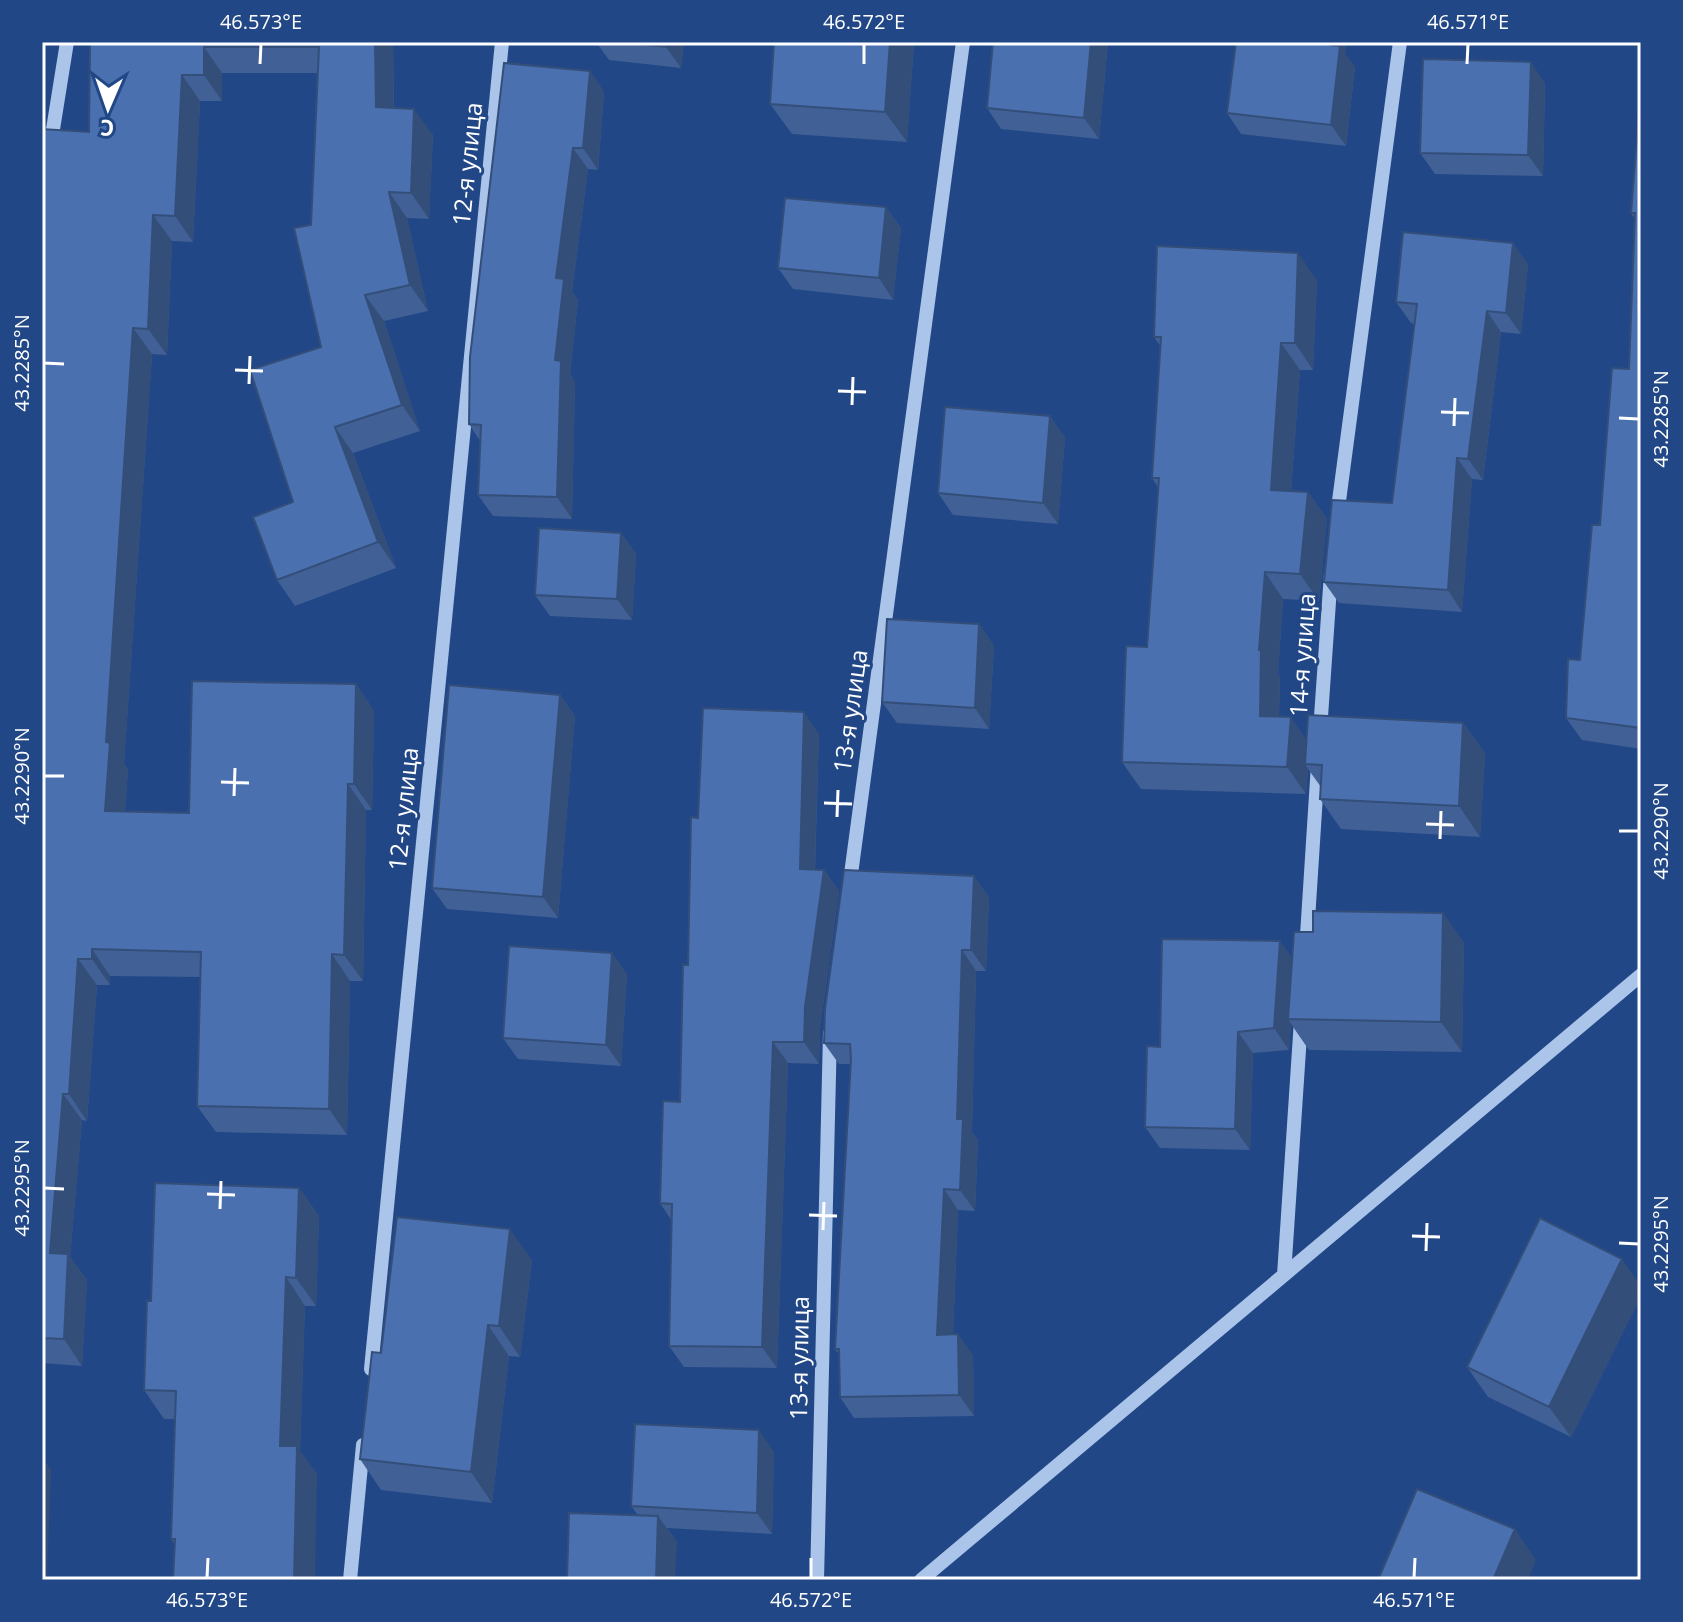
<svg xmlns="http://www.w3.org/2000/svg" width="1683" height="1622" font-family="'Open Sans',sans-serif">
  <rect width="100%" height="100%" fill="#214786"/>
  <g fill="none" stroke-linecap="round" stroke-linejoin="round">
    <path stroke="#abc4e9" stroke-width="14" d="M 50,148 L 67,42
      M 1337,516 L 1400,42
      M 1320,731 L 1331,573
      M 849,889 L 963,42
      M 1306,951 L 1318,764
      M 1284,1275 L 1301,1020
      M 371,1369 L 502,42
      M 350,1580 L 363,1445
      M 817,1580 L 830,1033
      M 921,1580 L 1641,975"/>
  </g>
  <path fill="#406096" d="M 90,42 L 393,42 L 394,108 L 433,135 L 429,219 L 407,218 L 428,311 L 384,321 L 420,431 L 353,453 L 396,568 L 295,606 L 277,580 L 293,502 L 321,347 L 311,225 L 317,73 L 222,73 L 222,101 L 200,101 L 193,242 L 172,241 L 167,355 L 152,354 L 124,764 L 128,769 L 125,811 L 189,813 L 356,684 L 374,711 L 372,810 L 366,810 L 363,981 L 350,981 L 347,1135 L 216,1132 L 197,1106 L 200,977 L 110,976 L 110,985 L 97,985 L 87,1121 L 82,1120 L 70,1257 L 87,1280 L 82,1366 L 42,1363 L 42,129 L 89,132 Z
    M 596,42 L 684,42 L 681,68 L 609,60 Z
    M 914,42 L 907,142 L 792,134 L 770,104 Z
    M 1108,42 L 1099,139 L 1001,129 L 987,108 Z
    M 1236,42 L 1346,42 L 1345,54 L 1355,67 L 1346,146 L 1241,134 L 1227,113 Z
    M 590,71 L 604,92 L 598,170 L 588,169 L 572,291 L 578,300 L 570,374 L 575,382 L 572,519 L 493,516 L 478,495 L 480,441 L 469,424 Z
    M 1545,83 L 1543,176 L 1435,174 L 1420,153 Z
    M 1641,89 L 1641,749 L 1582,740 L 1566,718 L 1580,660 L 1600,525 L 1629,369 L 1634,218 L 1631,213 Z
    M 886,207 L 901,228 L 893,300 L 793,289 L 778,268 Z
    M 1528,264 L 1521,334 L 1501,332 L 1483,480 L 1472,479 L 1462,612 L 1339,603 L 1324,582 L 1392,503 L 1414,324 L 1411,323 L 1396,302 Z
    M 1317,280 L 1313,370 L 1300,370 L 1291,491 L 1308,492 L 1327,519 L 1319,601 L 1283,599 L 1278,674 L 1280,677 L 1279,717 L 1306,740 L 1463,723 L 1485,753 L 1480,837 L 1341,829 L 1320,799 L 1321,787 L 1308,769 L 1306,794 L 1141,789 L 1122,762 L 1147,647 L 1158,487 L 1152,478 L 1161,347 L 1154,337 Z
    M 1050,416 L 1065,438 L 1058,524 L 953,515 L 938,493 Z
    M 621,533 L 636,554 L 632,620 L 550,616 L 535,595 Z
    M 979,624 L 994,646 L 989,729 L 897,723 L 882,702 Z
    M 560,695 L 575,716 L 558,918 L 447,909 L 432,888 Z
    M 819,734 L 815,869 L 824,870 L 839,891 L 820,1028 L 819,1064 L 788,1063 L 777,1368 L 684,1367 L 669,1346 L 672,1221 L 660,1203 L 680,1102 L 698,818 Z
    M 989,897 L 986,971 L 976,971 L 972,1132 L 978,1140 L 975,1211 L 958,1210 L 953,1334 L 973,1355 L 974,1416 L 854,1418 L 840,1397 L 839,1354 L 835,1349 L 851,1064 L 839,1064 L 824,1043 Z
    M 1443,913 L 1464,943 L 1462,1052 L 1309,1050 L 1291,1024 L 1289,1050 L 1253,1053 L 1250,1150 L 1160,1148 L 1145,1127 L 1160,1047 L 1292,957 L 1313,932 Z
    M 627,974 L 621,1066 L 518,1059 L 503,1038 Z
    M 299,1188 L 319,1216 L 316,1306 L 305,1306 L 300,1451 L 317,1474 L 174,1543 L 171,1539 L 175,1419 L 164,1419 L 144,1390 L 151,1301 Z
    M 532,1260 L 520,1357 L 509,1356 L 492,1503 L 381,1490 L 360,1459 L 381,1353 Z
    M 1641,1286 L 1641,1296 L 1571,1437 L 1488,1397 L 1467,1367 Z
    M 774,1452 L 772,1534 L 667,1528 L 677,1542 L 638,1515 L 631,1506 Z"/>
  <path fill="#344e7a" d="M 375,42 L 393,42 L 394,133 L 376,107 Z
    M 667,42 L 684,42 L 681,68 L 666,47 Z
    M 890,42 L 914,42 L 907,142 L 885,112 Z
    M 1091,42 L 1108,42 L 1099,139 L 1084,118 Z
    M 1330,42 L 1346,42 L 1345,54 L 1355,67 L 1346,146 L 1331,125 Z
    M 204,47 L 222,73 L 222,101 L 204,75 Z
    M 1531,62 L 1545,83 L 1543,176 L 1528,155 Z
    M 590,71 L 604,92 L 598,170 L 583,148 Z
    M 182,75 L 200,101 L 193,242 L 175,216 Z
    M 414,109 L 433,135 L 429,219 L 411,193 Z
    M 573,148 L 588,169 L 572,291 L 578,300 L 570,374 L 575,382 L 572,519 L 557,497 L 555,360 L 556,278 Z
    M 389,192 L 407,218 L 428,311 L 410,285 Z
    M 886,207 L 901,228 L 893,300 L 879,278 Z
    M 153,215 L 172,241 L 167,355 L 148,329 Z
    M 1513,243 L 1528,264 L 1521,334 L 1506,313 Z
    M 1298,253 L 1317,280 L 1313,370 L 1295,343 Z
    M 365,295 L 384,321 L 420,431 L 402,405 Z
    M 1487,311 L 1501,332 L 1483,480 L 1468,459 Z
    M 133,328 L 152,354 L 124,764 L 128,769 L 123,837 L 105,811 L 106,742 Z
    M 1281,343 L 1300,370 L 1289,517 L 1271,490 Z
    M 1050,416 L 1065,438 L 1058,524 L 1043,503 Z
    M 335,427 L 353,453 L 396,568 L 378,542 Z
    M 1457,458 L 1472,479 L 1462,612 L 1448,590 Z
    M 1308,492 L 1327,519 L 1319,601 L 1300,574 Z
    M 621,533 L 636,554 L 632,620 L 617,599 Z
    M 1265,572 L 1283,599 L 1278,674 L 1280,677 L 1278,743 L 1260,716 L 1259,650 Z
    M 979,624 L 994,646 L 989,729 L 975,708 Z
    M 356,684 L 374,711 L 372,810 L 354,784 Z
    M 560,695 L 575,716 L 558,918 L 543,897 Z
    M 804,712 L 819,734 L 814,890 L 800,869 Z
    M 1291,717 L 1309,744 L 1305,764 L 1308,769 L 1306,794 L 1287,767 Z
    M 1463,723 L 1485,753 L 1480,837 L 1459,806 Z
    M 348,784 L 366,810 L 363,981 L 344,955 Z
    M 824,870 L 839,891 L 820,1028 L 819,1064 L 804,1042 L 805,1007 Z
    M 974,876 L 989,897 L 986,971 L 971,950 Z
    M 1443,913 L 1464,943 L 1462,1052 L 1441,1022 Z
    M 1280,941 L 1295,962 L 1288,1019 L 1291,1024 L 1289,1050 L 1274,1028 Z
    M 92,949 L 110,976 L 110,985 L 92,959 Z
    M 962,950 L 976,971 L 972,1132 L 978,1140 L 975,1211 L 960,1190 L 957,1119 Z
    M 612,953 L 627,974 L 621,1066 L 606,1045 Z
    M 332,954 L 350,981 L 347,1135 L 329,1109 Z
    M 78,959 L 97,985 L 87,1121 L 69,1094 Z
    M 1238,1032 L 1253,1053 L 1250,1150 L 1235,1129 Z
    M 773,1042 L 788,1063 L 777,1368 L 762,1347 Z
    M 63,1094 L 82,1120 L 70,1257 L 87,1280 L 82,1366 L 64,1339 L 50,1253 Z
    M 299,1188 L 319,1216 L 316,1306 L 296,1278 Z
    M 944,1189 L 958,1210 L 952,1356 L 937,1335 Z
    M 510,1229 L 532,1260 L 520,1357 L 499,1326 Z
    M 1622,1259 L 1641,1286 L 1641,1296 L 1571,1437 L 1549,1407 Z
    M 286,1277 L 305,1306 L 300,1451 L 317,1474 L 315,1580 L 294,1580 L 280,1446 Z
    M 488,1325 L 509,1356 L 492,1503 L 471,1472 Z
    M 958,1334 L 973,1355 L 974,1416 L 959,1395 Z
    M 759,1430 L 774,1452 L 772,1534 L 757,1513 Z
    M 42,1457 L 51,1470 L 47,1580 L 42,1580 Z
    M 658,1516 L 677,1542 L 675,1580 L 656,1580 Z
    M 1515,1529 L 1536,1560 L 1528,1580 L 1493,1580 Z"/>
  <path fill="#4a70af" stroke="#344e7a" stroke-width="2" d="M 90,42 L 375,42 L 376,107 L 414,109 L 411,193 L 389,192 L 410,285 L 365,295 L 402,405 L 335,427 L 378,542 L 277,580 L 253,517 L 293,502 L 250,370 L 321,347 L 294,228 L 311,225 L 319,47 L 204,47 L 204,75 L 182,75 L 175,216 L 153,215 L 148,329 L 133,328 L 106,742 L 110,743 L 105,811 L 189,813 L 192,681 L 356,684 L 354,784 L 348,784 L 344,955 L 332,954 L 329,1109 L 197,1106 L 201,952 L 92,949 L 92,959 L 78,959 L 69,1094 L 63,1094 L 50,1253 L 68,1254 L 64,1339 L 42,1338 L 42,129 L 89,132 Z
    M 622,42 L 667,42 L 666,47 Z
    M 774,42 L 890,42 L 885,112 L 770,104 Z
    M 993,42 L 1091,42 L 1084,118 L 987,108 Z
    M 1236,42 L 1330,42 L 1330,45 L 1340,46 L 1331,125 L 1227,113 Z
    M 1423,59 L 1531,62 L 1528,155 L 1420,153 Z
    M 504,63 L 590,71 L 583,148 L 573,148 L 556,278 L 564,279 L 555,360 L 561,361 L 557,497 L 478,495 L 481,425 L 469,424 L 470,357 Z
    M 1641,89 L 1641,728 L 1566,718 L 1568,659 L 1580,660 L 1592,525 L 1600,525 L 1612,368 L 1629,369 L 1635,213 L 1631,213 Z
    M 785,198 L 886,207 L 879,278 L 778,268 Z
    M 1403,232 L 1513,243 L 1506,313 L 1487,311 L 1468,459 L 1457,458 L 1448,590 L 1324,582 L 1332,500 L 1392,503 L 1417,304 L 1396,302 Z
    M 1157,246 L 1298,253 L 1295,343 L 1281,343 L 1271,490 L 1308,492 L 1300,574 L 1265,572 L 1259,650 L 1261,650 L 1260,716 L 1291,717 L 1287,767 L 1122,762 L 1126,646 L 1147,647 L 1159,478 L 1152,478 L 1161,337 L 1154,337 Z
    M 945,407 L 1050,416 L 1043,503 L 938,493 Z
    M 539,528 L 621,533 L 617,599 L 535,595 Z
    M 887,619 L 979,624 L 975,708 L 882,702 Z
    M 449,685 L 560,695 L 543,897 L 432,888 Z
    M 703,708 L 804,712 L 800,869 L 824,870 L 805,1007 L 804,1042 L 773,1042 L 762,1347 L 669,1346 L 672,1204 L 660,1203 L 663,1101 L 680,1102 L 683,965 L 688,965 L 691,817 L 698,818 Z
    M 1308,715 L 1463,723 L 1459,806 L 1320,799 L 1322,765 L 1305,764 Z
    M 844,870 L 974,876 L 971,950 L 962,950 L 957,1119 L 963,1119 L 960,1190 L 944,1189 L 937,1335 L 958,1334 L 959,1395 L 840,1397 L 839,1349 L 835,1349 L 851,1059 L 850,1044 L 824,1043 L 825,1009 Z
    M 1313,911 L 1443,913 L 1441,1022 L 1288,1019 L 1294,932 L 1313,932 Z
    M 1162,939 L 1280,941 L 1274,1028 L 1238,1032 L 1235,1129 L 1145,1127 L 1147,1046 L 1160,1047 Z
    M 509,946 L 612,953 L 606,1045 L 503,1038 Z
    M 155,1183 L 299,1188 L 296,1278 L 286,1277 L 280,1446 L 297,1446 L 294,1580 L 173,1580 L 175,1539 L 171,1539 L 176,1391 L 144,1390 L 147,1301 L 151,1301 Z
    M 397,1217 L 510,1229 L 499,1326 L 488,1325 L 471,1472 L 360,1459 L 372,1352 L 381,1353 Z
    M 1540,1218 L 1622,1259 L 1549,1407 L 1467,1367 Z
    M 635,1424 L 759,1430 L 757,1513 L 631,1506 Z
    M 1417,1489 L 1515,1529 L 1493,1580 L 1378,1580 Z
    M 569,1513 L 658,1516 L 656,1580 L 567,1580 Z"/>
  <path fill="none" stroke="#fff" stroke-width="3" d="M 260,64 L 261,44M 864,64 L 864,44M 1467,64 L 1468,44M 44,363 L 64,364M 235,370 L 263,371M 249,384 L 250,356M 838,391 L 866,392M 852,405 L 853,377M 1441,412 L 1469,413M 1619,418 L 1639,419M 1454,426 L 1455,398M 44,776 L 64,776M 221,782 L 249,783M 234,796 L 235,768M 824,803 L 852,804M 837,817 L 838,790M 1426,824 L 1454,825M 1619,831 L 1639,831M 1440,839 L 1441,811M 44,1188 L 64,1189M 207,1194 L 235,1195M 220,1209 L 221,1181M 809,1215 L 837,1216M 823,1230 L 824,1202M 1412,1236 L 1440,1237M 1619,1243 L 1639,1244M 1426,1251 L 1427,1223M 207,1578 L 208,1558M 811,1578 L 811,1558M 1414,1578 L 1415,1558"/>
  <g text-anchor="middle" stroke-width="6" stroke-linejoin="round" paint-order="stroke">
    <g font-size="24" fill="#fff" stroke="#214786">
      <text transform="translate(468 164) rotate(-84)" y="8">12-я улица</text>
      <text transform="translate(1303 655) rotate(-86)" y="8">14-я улица</text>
      <text transform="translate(851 711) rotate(-82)" y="8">13-я улица</text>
      <text transform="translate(404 809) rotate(-84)" y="8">12-я улица</text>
      <text transform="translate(800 1358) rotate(-89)" y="8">13-я улица</text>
    </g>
  </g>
  <rect width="1683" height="1622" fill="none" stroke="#214786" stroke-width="88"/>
  <g transform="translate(108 108) rotate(182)" stroke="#214786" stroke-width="6" paint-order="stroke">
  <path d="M0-6L14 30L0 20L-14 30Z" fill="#ffffff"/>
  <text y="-12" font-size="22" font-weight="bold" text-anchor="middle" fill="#ffffff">С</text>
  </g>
  <rect x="44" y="44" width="1595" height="1534" fill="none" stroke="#fff" stroke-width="3"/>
  <g font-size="20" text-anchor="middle" fill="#fff">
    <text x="261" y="29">46.573°E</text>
    <text x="864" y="29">46.572°E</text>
    <text x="1468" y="29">46.571°E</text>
    <text transform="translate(22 363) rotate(-90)" y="7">43.2285°N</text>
    <text transform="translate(1661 419) rotate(-90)" y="7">43.2285°N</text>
    <text transform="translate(22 776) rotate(-90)" y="7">43.2290°N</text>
    <text transform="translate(1661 831) rotate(-90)" y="7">43.2290°N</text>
    <text transform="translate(22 1188) rotate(-90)" y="7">43.2295°N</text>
    <text transform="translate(1661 1244) rotate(-90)" y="7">43.2295°N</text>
    <text x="207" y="1607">46.573°E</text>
    <text x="811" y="1607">46.572°E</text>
    <text x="1414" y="1607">46.571°E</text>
  </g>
</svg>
